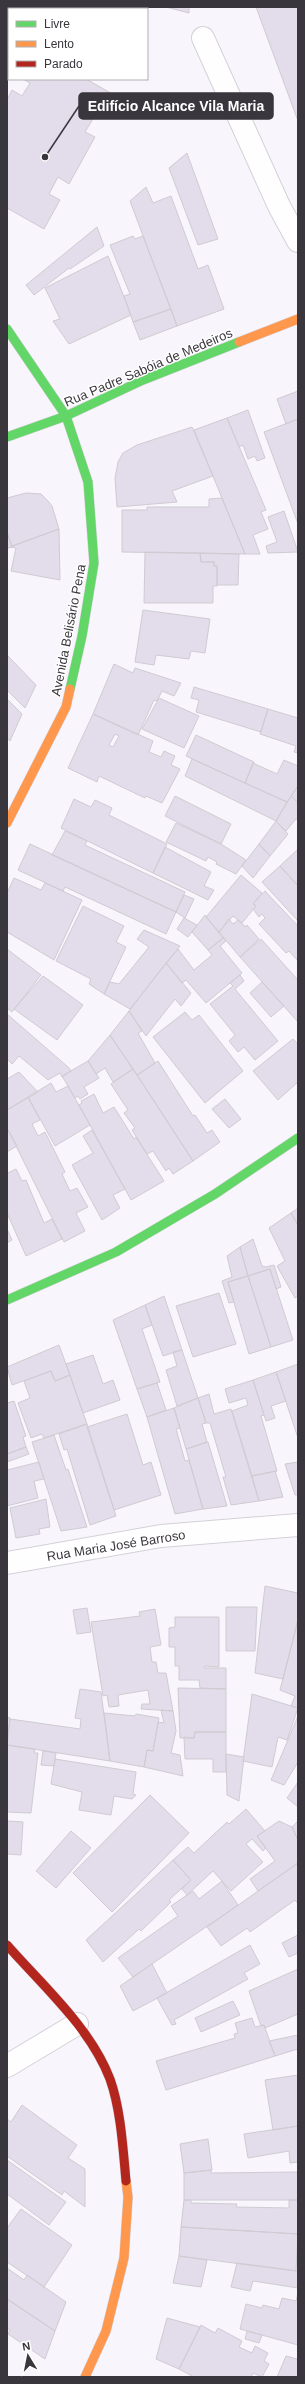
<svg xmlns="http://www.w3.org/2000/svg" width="305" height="2384" font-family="Helvetica,sans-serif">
  <rect width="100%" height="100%" fill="#f8f5fc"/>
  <path fill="#e3dceb" stroke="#ceccd2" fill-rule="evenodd" d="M 166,7 L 189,7 L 189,13 Z
    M 256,7 L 298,7 L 298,121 Z
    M 23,79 L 86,79 L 116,96 L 103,119 L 96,114 L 85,132 L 95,137 L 69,184 L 58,177 L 49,194 L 60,200 L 44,229 L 7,208 L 7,100 L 12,90 L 22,96 L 30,83 Z
    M 187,153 L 218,239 L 198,245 L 169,168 Z
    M 146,187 L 153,203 L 171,196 L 198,269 L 208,265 L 224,309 L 177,326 L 130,201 Z
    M 97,227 L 104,246 L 70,269 L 69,268 L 34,295 L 26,285 Z
    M 133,236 L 135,239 L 143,236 L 171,309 L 133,322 L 124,296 L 130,294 L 110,245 Z
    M 108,256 L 131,315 L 69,344 L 53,321 L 60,319 L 45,288 Z
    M 171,309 L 177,326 L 140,340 L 133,322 Z
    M 298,391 L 298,419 L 286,424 L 277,399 Z
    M 248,410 L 265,458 L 257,461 L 255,456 L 248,459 L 243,445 L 239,447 L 227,418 Z
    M 227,418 L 266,510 L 261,512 L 268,529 L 253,535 L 260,554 L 245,554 L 194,430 Z
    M 298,419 L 298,524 L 264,432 Z
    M 192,427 L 213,476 L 172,491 L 177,502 L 117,507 L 115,478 L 118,462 L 123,453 L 137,445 Z
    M 26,493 L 41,494 L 48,501 L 52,506 L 59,529 L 12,546 L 7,533 L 7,498 Z
    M 222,498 L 245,554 L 122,552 L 122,510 L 147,510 L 147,507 L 209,507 L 209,499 Z
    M 284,511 L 298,552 L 268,553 L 266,546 L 277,542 L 268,517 Z
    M 59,529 L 60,580 L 11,571 L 16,548 L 10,547 Z
    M 7,533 L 12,546 L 7,549 Z
    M 145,552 L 200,553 L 201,562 L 214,562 L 214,566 L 217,566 L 217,586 L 213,586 L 213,603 L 144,603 Z
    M 200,553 L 239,554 L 238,585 L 217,585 L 217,566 L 214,566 L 214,562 L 201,562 Z
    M 143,610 L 210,619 L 205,653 L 191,651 L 189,659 L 156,655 L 154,665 L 135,662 Z
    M 7,655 L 36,685 L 25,708 L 7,690 Z
    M 114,664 L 133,673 L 135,668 L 181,683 L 174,696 L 162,691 L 157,701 L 154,700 L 138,735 L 93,714 Z
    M 194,687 L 268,709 L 261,732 L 196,712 L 199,700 L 191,698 Z
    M 159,698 L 199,716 L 184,748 L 142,729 Z
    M 7,699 L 22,714 L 10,741 L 7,738 Z
    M 268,709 L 298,718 L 298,753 L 294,752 L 296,746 L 260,734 Z
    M 93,714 L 153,741 L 149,752 L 161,757 L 164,751 L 175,756 L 171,765 L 180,769 L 162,803 L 146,796 L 145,798 L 99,776 L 97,782 L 68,768 ZM 115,734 L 119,736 L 113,747 L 109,745 Z
    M 196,735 L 254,762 L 245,783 L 186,756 Z
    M 192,759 L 245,783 L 287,802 L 276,821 L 185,776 Z
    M 284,760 L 298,766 L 298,786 L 287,802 L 245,783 L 253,763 L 277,774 Z
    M 298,786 L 298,803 L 291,796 Z
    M 175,796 L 231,824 L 221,844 L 165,816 Z
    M 291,796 L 298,803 L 298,820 L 296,819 L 286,831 L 276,821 Z
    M 74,799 L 91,807 L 95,800 L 112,808 L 109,815 L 167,844 L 153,873 L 61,828 Z
    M 276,821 L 288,834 L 270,856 L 259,844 Z
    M 176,823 L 221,844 L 246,860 L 236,874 L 216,864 L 217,862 L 208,857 L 206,861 L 166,842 Z
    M 65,831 L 87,841 L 85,845 L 185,892 L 176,912 L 52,855 Z
    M 30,844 L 176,912 L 166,934 L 65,887 L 63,891 L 18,870 Z
    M 259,844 L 270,856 L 253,878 L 242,866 Z
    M 165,847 L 211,872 L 204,886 L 214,890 L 208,900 L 153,873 Z
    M 298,849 L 298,886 L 280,866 Z
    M 280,866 L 298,886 L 298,921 L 262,882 Z
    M 241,875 L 262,893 L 253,904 L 256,906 L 242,923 L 233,916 L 219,932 L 206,917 Z
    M 14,878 L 41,890 L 45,883 L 82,900 L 54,960 L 7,932 L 7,893 Z
    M 265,891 L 298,926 L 298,961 L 289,951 L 286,953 L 259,924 L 265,918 L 262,914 L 259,917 L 253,909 L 256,906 L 253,904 Z
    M 184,895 L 194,899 L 185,918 L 176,912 Z
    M 83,906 L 124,926 L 116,942 L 126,947 L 104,994 L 89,984 L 91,979 L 56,961 Z
    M 205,915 L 223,938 L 208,950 L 192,932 Z
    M 184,918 L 197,925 L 188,937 L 177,929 Z
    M 229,919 L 233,924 L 238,920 L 246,927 L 247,925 L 259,939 L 240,957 L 219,932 Z
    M 144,930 L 180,946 L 130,1009 L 104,994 L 110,982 L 119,984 L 149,947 L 137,939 Z
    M 223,938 L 226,941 L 220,946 L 242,973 L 206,1003 L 186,980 L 182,983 L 166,963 L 178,949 L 194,970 L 212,955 L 208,950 Z
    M 261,939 L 298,980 L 298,1022 L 240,957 Z
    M 7,949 L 41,975 L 12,1012 L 7,1008 Z
    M 166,963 L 191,993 L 181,1006 L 175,999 L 146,1036 L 129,1011 Z
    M 240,975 L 244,981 L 235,989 L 278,1041 L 255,1060 L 244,1047 L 238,1052 L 229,1041 L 235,1035 L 210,1004 L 233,986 L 230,983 Z
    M 43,976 L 83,1005 L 57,1040 L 14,1009 Z
    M 262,982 L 284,1006 L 271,1017 L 250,993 Z
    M 129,1011 L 142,1031 L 138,1033 L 155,1063 L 137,1075 L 110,1035 Z
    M 185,1012 L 192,1020 L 199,1015 L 243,1071 L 205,1103 L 153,1037 Z
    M 7,1014 L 68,1067 L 71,1071 L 62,1077 L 60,1073 L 48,1080 L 19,1056 L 12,1064 L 7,1059 Z
    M 110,1035 L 133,1069 L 113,1082 L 105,1068 L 96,1074 L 88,1061 Z
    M 293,1039 L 298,1044 L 298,1082 L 278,1100 L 253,1071 Z
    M 88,1061 L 99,1078 L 84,1087 L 88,1094 L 80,1099 L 78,1096 L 75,1098 L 62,1076 Z
    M 158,1061 L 193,1116 L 195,1115 L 207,1133 L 212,1130 L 220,1142 L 193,1161 L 137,1075 Z
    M 133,1069 L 193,1161 L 173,1174 L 169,1168 L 166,1171 L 153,1151 L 147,1154 L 132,1130 L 135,1128 L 124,1113 L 128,1110 L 111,1084 Z
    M 19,1072 L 38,1092 L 7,1110 L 7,1079 Z
    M 51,1083 L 56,1092 L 68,1086 L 90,1125 L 55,1146 L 28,1097 Z
    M 94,1094 L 103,1113 L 114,1107 L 134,1139 L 136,1137 L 164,1181 L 131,1200 L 79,1105 L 82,1103 L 81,1101 Z
    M 28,1097 L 40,1120 L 32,1124 L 38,1136 L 45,1132 L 65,1172 L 62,1174 L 70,1191 L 77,1188 L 88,1207 L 76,1213 L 85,1231 L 64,1242 L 7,1128 L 7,1110 Z
    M 225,1099 L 241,1119 L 229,1128 L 212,1109 Z
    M 7,1128 L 17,1146 L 7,1152 Z
    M 92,1130 L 125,1189 L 113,1195 L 120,1208 L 102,1220 L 72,1165 L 93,1153 L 83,1136 Z
    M 16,1169 L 22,1181 L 26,1180 L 44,1223 L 52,1219 L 62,1239 L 26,1256 L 7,1213 L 7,1171 L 8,1173 Z
    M 298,1208 L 298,1225 L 291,1213 Z
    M 291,1213 L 298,1225 L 298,1296 L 295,1298 L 277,1266 L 285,1261 L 269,1228 Z
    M 7,1229 L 12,1240 L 7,1243 Z
    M 253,1239 L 262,1266 L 266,1267 L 274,1265 L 281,1287 L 276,1289 L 270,1269 L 248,1276 L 240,1247 Z
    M 240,1247 L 248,1276 L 228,1282 L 234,1302 L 229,1303 L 222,1281 L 232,1277 L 227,1256 Z
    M 270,1269 L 293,1340 L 271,1347 L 248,1276 Z
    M 248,1276 L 271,1347 L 249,1354 L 228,1282 Z
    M 219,1293 L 236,1344 L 193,1357 L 176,1306 Z
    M 164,1296 L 182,1350 L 163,1356 L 145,1305 Z
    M 145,1305 L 152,1325 L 142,1329 L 160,1382 L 137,1389 L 113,1320 Z
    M 59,1345 L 70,1375 L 55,1381 L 51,1371 L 12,1385 L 7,1367 Z
    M 182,1350 L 198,1398 L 177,1406 L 166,1370 L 177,1366 L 173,1352 Z
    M 93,1355 L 103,1384 L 113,1380 L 120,1400 L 83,1413 L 66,1364 Z
    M 298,1364 L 298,1438 L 276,1372 Z
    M 51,1371 L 55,1381 L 70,1375 L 87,1424 L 44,1438 L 42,1434 L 31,1438 L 18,1403 L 30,1398 L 24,1381 Z
    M 276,1372 L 286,1401 L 271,1406 L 275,1418 L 266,1421 L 253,1380 Z
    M 253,1380 L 264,1415 L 261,1416 L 277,1471 L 252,1476 L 232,1411 L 248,1405 L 246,1398 L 229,1403 L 225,1389 Z
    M 157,1383 L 166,1410 L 147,1417 L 137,1389 Z
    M 209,1394 L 214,1414 L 231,1409 L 259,1501 L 231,1505 L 223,1477 L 226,1477 L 210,1423 L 206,1423 L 198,1398 Z
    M 198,1398 L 206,1423 L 202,1424 L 207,1442 L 186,1449 L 174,1408 Z
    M 14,1401 L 26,1436 L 23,1437 L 26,1447 L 7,1454 L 7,1403 Z
    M 174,1408 L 180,1428 L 176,1429 L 185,1461 L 189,1460 L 203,1509 L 175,1514 L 147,1417 Z
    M 127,1414 L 143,1465 L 151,1462 L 161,1495 L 114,1510 L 87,1427 Z
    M 87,1424 L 116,1516 L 90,1525 L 67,1449 L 64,1450 L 59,1434 Z
    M 54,1435 L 66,1470 L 68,1469 L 87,1527 L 61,1531 L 32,1442 Z
    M 208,1442 L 227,1506 L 203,1509 L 186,1449 Z
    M 26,1447 L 29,1454 L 7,1462 L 7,1454 Z
    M 39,1462 L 44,1479 L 34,1481 L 38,1498 L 7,1506 L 7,1470 Z
    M 298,1462 L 298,1495 L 295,1495 L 285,1464 Z
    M 275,1471 L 283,1497 L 259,1501 L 252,1476 Z
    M 46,1499 L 50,1527 L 39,1529 L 40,1534 L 16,1538 L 10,1508 Z
    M 265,1586 L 298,1593 L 298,1620 L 283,1679 L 255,1673 Z
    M 226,1607 L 257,1607 L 255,1651 L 226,1651 Z
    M 87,1608 L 91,1632 L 77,1634 L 73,1610 Z
    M 155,1609 L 161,1645 L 150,1647 L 152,1662 L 156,1662 L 158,1673 L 166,1673 L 173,1711 L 141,1709 L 142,1704 L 150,1704 L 148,1690 L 118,1695 L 119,1706 L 109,1707 L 107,1695 L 103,1696 L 91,1622 L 140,1616 L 139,1612 Z
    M 175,1617 L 219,1617 L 219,1667 L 205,1666 L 204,1668 L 226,1668 L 226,1689 L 200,1688 L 199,1680 L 179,1680 L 179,1666 L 175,1666 L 175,1647 L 169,1647 L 169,1628 L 175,1627 Z
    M 298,1620 L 298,1708 L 291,1706 L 295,1696 L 280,1690 Z
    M 178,1688 L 226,1689 L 226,1732 L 195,1732 L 194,1738 L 180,1738 Z
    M 80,1689 L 101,1692 L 110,1761 L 7,1745 L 10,1719 L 80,1729 L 81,1719 L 75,1718 Z
    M 252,1694 L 298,1708 L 287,1740 L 278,1737 L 272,1767 L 243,1761 Z
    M 161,1710 L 173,1711 L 176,1731 L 171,1753 L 180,1755 L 183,1776 L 144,1767 L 147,1750 L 153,1751 L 158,1722 L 164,1723 Z
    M 104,1713 L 135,1716 L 136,1714 L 159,1718 L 153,1751 L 147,1750 L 144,1767 L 110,1761 Z
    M 298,1716 L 298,1762 L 284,1785 L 271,1780 Z
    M 7,1717 L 10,1718 L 7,1745 Z
    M 195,1732 L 226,1732 L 226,1772 L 213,1772 L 213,1759 L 185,1759 L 184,1737 L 194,1738 Z
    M 7,1745 L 35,1749 L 34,1753 L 38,1753 L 31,1813 L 7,1812 Z
    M 43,1751 L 56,1753 L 54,1766 L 41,1765 Z
    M 226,1754 L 244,1757 L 239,1801 L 227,1795 Z
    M 55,1759 L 136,1772 L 133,1794 L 136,1795 L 132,1799 L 114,1796 L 111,1815 L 79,1810 L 82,1792 L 51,1784 Z
    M 298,1782 L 298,1807 L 287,1798 Z
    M 150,1795 L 189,1833 L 112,1912 L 73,1873 Z
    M 246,1809 L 265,1831 L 257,1836 L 266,1848 L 263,1851 L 252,1839 L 246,1844 L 263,1862 L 231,1891 L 213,1871 L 187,1895 L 182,1889 L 191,1880 L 173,1860 L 188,1847 L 194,1853 L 227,1822 L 229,1824 Z
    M 7,1821 L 23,1822 L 21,1855 L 7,1854 Z
    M 279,1821 L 292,1827 L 298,1840 L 298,1863 L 258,1891 L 250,1879 L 275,1861 L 257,1836 Z
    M 298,1821 L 298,1840 L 292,1827 Z
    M 71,1831 L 91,1848 L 56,1888 L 36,1871 Z
    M 173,1860 L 191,1880 L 169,1900 L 171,1902 L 141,1931 L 139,1929 L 103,1962 L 86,1940 Z
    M 298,1863 L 298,1904 L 295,1900 L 250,1932 L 247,1928 L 221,1946 L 207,1927 Z
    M 222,1881 L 238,1905 L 133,1977 L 118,1958 L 178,1916 L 171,1906 L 193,1891 L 199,1899 Z
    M 298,1935 L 298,1953 L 289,1957 L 282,1943 Z
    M 250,1945 L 260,1964 L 244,1973 L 248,1979 L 174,2020 L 176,2024 L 172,2025 L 157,1998 Z
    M 152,1964 L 167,1993 L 133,2011 L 120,1986 Z
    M 298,1969 L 298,2014 L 265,2028 L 264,2025 L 261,2026 L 249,1991 Z
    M 233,2001 L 240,2015 L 201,2032 L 195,2018 Z
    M 252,2018 L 255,2027 L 264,2025 L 275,2056 L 166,2090 L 156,2061 L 235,2038 L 234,2034 L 238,2033 L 235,2023 Z
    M 298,2035 L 298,2049 L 275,2056 L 269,2041 Z
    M 298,2075 L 298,2126 L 273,2130 L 265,2080 Z
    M 22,2105 L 77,2145 L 68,2158 L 85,2169 L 85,2207 L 64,2191 L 62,2195 L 7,2156 L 7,2119 L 11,2122 Z
    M 298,2126 L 298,2162 L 290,2163 L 289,2151 L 248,2158 L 244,2134 Z
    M 208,2139 L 212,2170 L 184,2173 L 180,2144 Z
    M 7,2160 L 66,2202 L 49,2225 L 7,2194 Z
    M 211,2170 L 211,2173 L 298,2172 L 298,2200 L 184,2200 L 184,2173 Z
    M 184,2200 L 191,2200 L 191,2203 L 237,2204 L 236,2207 L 289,2208 L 289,2200 L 298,2200 L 298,2234 L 181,2227 Z
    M 21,2209 L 72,2245 L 44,2287 L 7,2262 L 7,2228 Z
    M 181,2227 L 298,2234 L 296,2271 L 179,2256 Z
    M 179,2256 L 207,2260 L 201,2287 L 173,2283 Z
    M 237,2263 L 298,2271 L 298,2288 L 253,2281 L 250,2291 L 231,2287 Z
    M 7,2268 L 24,2280 L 27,2275 L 66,2302 L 55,2331 L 7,2299 Z
    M 298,2293 L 298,2345 L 240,2329 L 246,2304 L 262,2308 L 263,2305 L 279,2309 L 282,2298 L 296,2301 Z
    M 7,2299 L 55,2331 L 45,2359 L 8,2334 L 10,2330 L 7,2328 Z
    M 167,2318 L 200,2327 L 179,2369 L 156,2359 Z
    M 201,2325 L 215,2333 L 218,2328 L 242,2341 L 239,2347 L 252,2353 L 255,2346 L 268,2353 L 264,2361 L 269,2364 L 262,2377 L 253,2373 L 251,2377 L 194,2377 L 179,2369 Z
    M 247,2331 L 262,2335 L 259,2343 L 245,2339 Z
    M 286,2356 L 297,2359 L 298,2356 L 298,2377 L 277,2377 Z"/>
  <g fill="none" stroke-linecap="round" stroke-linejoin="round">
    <defs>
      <path id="lane" d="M 203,38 L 279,206 L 298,241"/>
      <path id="street" d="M 7,1563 L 161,1536 L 298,1525
        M 7,2066 L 77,2024"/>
      <path id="fast" d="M 7,329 L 66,416 L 88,482 L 94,563 L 82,636 L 70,689
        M 7,437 L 66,416 L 143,380 L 239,342
        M 7,1300 L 116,1252 L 215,1194 L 298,1138"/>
      <path id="slow" d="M 239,342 L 298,319
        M 7,823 L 66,707 L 70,689
        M 85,2377 L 106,2331 L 124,2258 L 128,2197 L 126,2181"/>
      <path id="jam" d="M 7,1945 C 43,1986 90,2027 110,2079 C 121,2110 123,2149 126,2181"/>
    </defs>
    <use href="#lane" stroke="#d4d1d7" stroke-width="24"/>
    <use href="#street" stroke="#d4d1d7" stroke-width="24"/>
    <use href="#fast" stroke="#d4d1d7" stroke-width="10"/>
    <use href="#slow" stroke="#d4d1d7" stroke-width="10"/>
    <use href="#jam" stroke="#d4d1d7" stroke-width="10"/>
    <use href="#lane" stroke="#fefeff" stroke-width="22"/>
    <use href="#street" stroke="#fefeff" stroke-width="22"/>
    <use href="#fast" stroke="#63d668" stroke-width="9"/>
    <use href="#slow" stroke="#ff974d" stroke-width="9"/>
    <use href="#jam" stroke="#b3261e" stroke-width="9"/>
  </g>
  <g text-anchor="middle" stroke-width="3" stroke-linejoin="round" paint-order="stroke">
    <g font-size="13" fill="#3a363d" stroke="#fff">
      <text transform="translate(148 367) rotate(-23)" y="5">Rua Padre Sabóia de Medeiros</text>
      <text transform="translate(68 630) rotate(-79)" y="5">Avenida Belisário Pena</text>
      <text transform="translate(116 1545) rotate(-9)" y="5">Rua Maria José Barroso</text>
    </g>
  </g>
  <path fill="none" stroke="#3a363d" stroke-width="1.5" d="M45 157L79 106"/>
  <circle fill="#3a363d" stroke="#fff" stroke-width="1.5" cx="45" cy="157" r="4"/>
  <rect fill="#3a363d" stroke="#3a363d" stroke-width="1.5" x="79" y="93" width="194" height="26" rx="4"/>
  <g font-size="14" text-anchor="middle" font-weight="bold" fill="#fff">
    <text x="176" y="111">Edifício Alcance Vila Maria</text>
  </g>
  <rect width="305" height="2384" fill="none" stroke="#3a363d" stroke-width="16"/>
  <rect x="8" y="8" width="140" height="72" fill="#ffffff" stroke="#b0afb1"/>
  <rect x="16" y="21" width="20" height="6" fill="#63d668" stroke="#b0afb1"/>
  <text x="44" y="28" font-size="12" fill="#3a363d">Livre</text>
  <rect x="16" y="41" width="20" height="6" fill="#ff974d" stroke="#b0afb1"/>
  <text x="44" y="48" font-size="12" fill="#3a363d">Lento</text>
  <rect x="16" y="61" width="20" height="6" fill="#b3261e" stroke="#b0afb1"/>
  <text x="44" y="68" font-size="12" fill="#3a363d">Parado</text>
  <g transform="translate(28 2356) rotate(350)" stroke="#ffffff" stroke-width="3" paint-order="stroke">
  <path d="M0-3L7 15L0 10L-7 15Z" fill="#3a363d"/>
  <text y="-6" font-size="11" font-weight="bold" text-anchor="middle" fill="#3a363d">N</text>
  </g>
</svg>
